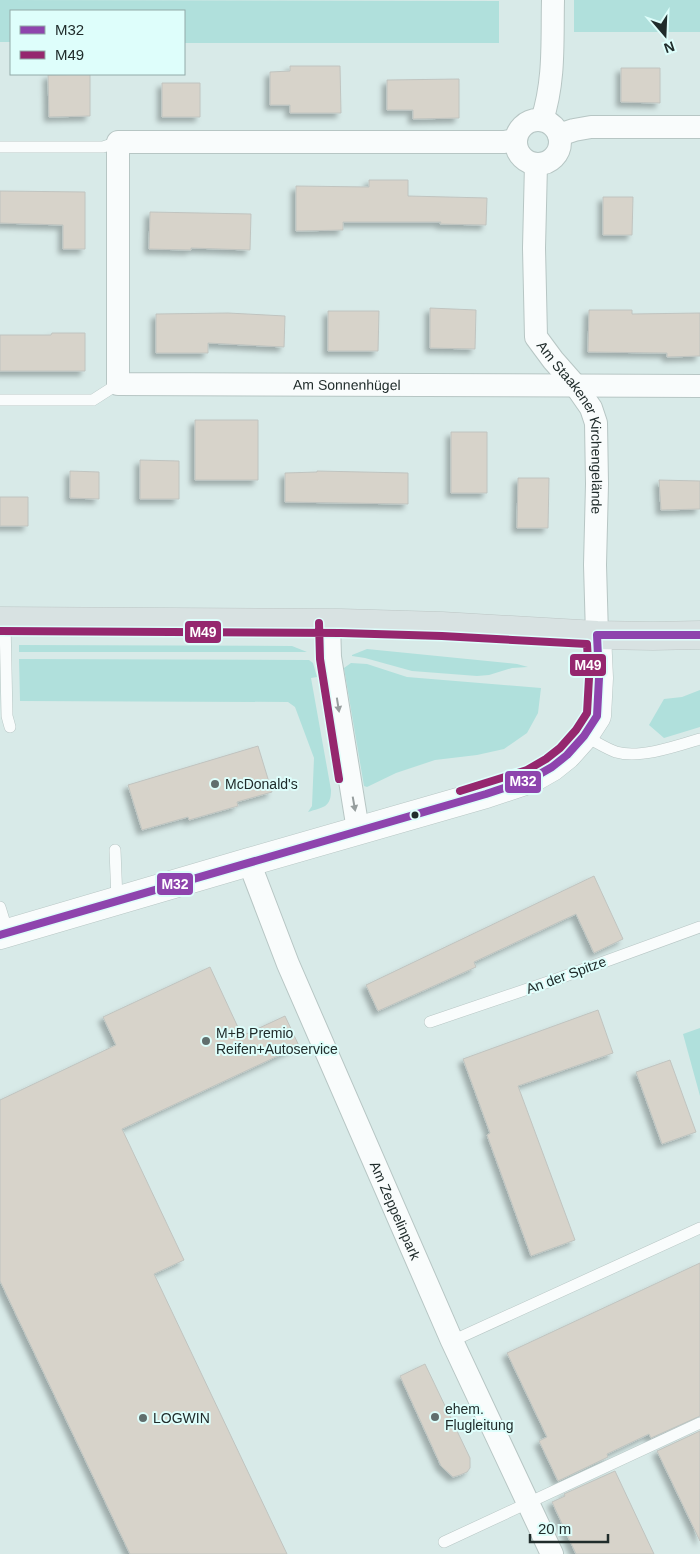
<svg xmlns="http://www.w3.org/2000/svg" width="700" height="1554" font-family="Arial,sans-serif">
  <defs>
    <filter id="shadow"><feDropShadow dx="-4.5" dy="4.5" stdDeviation="2.5" flood-color="#0004"/></filter>
  </defs>
  <rect width="100%" height="100%" fill="#d8eae8"/>
  <path fill="#b0e0dc" d="M 0,0 L 499,1 L 499,43 L 184,43 L 184,11 L 11,11 L 11,42 L 0,42 Z
    M 574,0 L 700,0 L 700,32 L 574,32 Z
    M 19,645 L 292,646 L 307,652 L 19,652 Z
    M 367,649 L 517,664 L 528,667 L 512,668 L 489,675 L 477,676 L 412,671 L 365,658 L 352,656 L 352,655 Z
    M 19,659 L 309,660 L 313,663 L 317,677 L 311,678 L 331,790 C 331,808 323,807 308,812 L 312,806 L 314,758 L 295,707 L 288,702 L 20,701 Z
    M 351,663 L 367,664 L 407,677 L 541,688 L 538,713 L 527,733 L 504,749 L 477,755 L 435,760 L 396,773 L 367,787 L 364,786 L 344,668 Z
    M 700,690 L 700,727 L 664,738 L 649,725 L 664,699 L 682,697 Z
    M 700,1028 L 700,1096 L 683,1034 Z"/>
  <path fill="#d7d3ca" stroke="#c0c4c0" filter="url(#shadow)" d="M 290,66 L 340,66 L 341,113 L 290,113 L 290,105 L 270,105 L 270,72 L 290,71 Z
    M 621,68 L 660,68 L 660,103 L 621,102 Z
    M 90,74 L 90,116 L 49,117 L 48,75 Z
    M 459,79 L 459,118 L 413,119 L 413,110 L 387,110 L 387,80 Z
    M 162,83 L 200,83 L 200,117 L 162,117 Z
    M 369,180 L 408,180 L 408,196 L 487,198 L 486,225 L 440,224 L 441,222 L 343,222 L 343,230 L 296,231 L 296,186 L 369,187 Z
    M 0,191 L 85,192 L 85,249 L 63,249 L 63,225 L 0,223 Z
    M 603,197 L 633,197 L 632,235 L 603,235 Z
    M 150,212 L 251,214 L 250,250 L 191,248 L 191,250 L 149,249 Z
    M 430,308 L 476,310 L 475,349 L 430,348 Z
    M 589,310 L 632,310 L 632,314 L 700,313 L 700,356 L 667,357 L 667,353 L 588,352 Z
    M 328,311 L 379,311 L 378,351 L 328,351 Z
    M 228,313 L 285,316 L 284,347 L 208,343 L 208,353 L 156,353 L 156,314 Z
    M 52,333 L 85,333 L 85,371 L 0,371 L 0,335 L 51,335 Z
    M 195,420 L 258,420 L 258,480 L 195,480 Z
    M 451,432 L 487,432 L 487,493 L 451,493 Z
    M 140,460 L 179,461 L 179,499 L 140,499 Z
    M 70,471 L 99,472 L 99,499 L 70,498 Z
    M 317,471 L 408,473 L 408,504 L 285,502 L 285,473 L 317,472 Z
    M 518,478 L 549,478 L 548,528 L 517,528 Z
    M 659,480 L 700,481 L 700,509 L 661,510 Z
    M 0,497 L 28,497 L 28,526 L 0,526 Z
    M 258,746 L 272,792 L 237,802 L 238,806 L 189,820 L 188,817 L 142,830 L 128,785 Z
    M 594,876 L 623,939 L 594,953 L 576,914 L 474,962 L 476,967 L 378,1011 L 366,985 Z
    M 210,967 L 242,1036 L 285,1016 L 299,1046 L 122,1129 L 184,1260 L 154,1274 L 287,1554 L 130,1554 L 0,1281 L 0,1100 L 116,1045 L 103,1017 Z
    M 598,1010 L 613,1053 L 518,1086 L 575,1240 L 531,1256 L 487,1135 L 490,1133 L 463,1059 Z
    M 670,1060 L 696,1132 L 662,1144 L 636,1072 Z
    M 700,1263 L 700,1416 L 651,1438 L 649,1434 L 607,1454 L 608,1457 L 558,1481 L 539,1441 L 547,1437 L 507,1353 Z
    M 425,1364 L 470,1458 L 470,1468 L 467,1472 L 460,1475 L 453,1477 L 441,1466 L 400,1376 Z
    M 700,1431 L 700,1541 L 657,1451 Z
    M 615,1471 L 654,1554 L 576,1554 L 552,1502 L 565,1496 L 564,1494 Z"/>
  <g fill="none" stroke-linecap="round" stroke-linejoin="round">
    <defs>
      <path id="lane" d="M 0,147 L 103,147 L 118,142
        M 0,400 L 93,400 L 118,384
        M 5,621 L 7,716 L 10,727
        M 584,736 C 595,741 605,748 616,752 C 640,759 677,746 700,739
        M 115,850 L 117,900
        M 0,907 L 8,933
        M 430,1022 L 557,979 L 700,927
        M 452,1341 L 700,1228
        M 444,1542 L 700,1423"/>
      <g id="street">
        <path d="M 542,120 C 555,80 552,41 553,0"/>
        <circle cx="538" cy="142" r="22"/>
        <path d="M 559,135 L 574,130 L 591,127 L 700,127"/>
        <path id="s1" d="M 515,140 L 504,142 L 118,142 L 118,384 L 700,386"/>
        <path id="s2" d="M 536,164 L 534,248 L 536,337 L 553,360 L 575,385 L 591,408 L 596,423 L 597,484 L 595,565 L 597,635"/>
        <path d="M 329,623 L 330,657 L 358,830"/>
        <path id="s3" d="M 249,862 L 288,964 L 452,1341 L 552,1554"/>
      </g>
      <path id="secondary" d="M 0,935 L 249,862 L 486,794 L 531,779 L 552,767 L 567,755 L 584,736 L 597,716 L 599,678 L 597,635"/>
      <path id="primary" d="M 0,621 L 341,623 L 442,626 L 597,635 L 653,636 L 700,635"/>
    </defs>
    <use href="#lane" stroke="#b7c6c4" stroke-width="12"/>
    <use href="#street" stroke="#b7c6c4" stroke-width="24"/>
    <use href="#secondary" stroke="#b7c6c4" stroke-width="29"/>
    <use href="#primary" stroke="#bcc6c5" stroke-width="29"/>
    <use href="#lane" stroke="#f9fcfc" stroke-width="11"/>
    <use href="#street" stroke="#f9fcfc" stroke-width="22"/>
    <use href="#secondary" stroke="#f9fcfc" stroke-width="28"/>
    <use href="#primary" stroke="#d8e2e2" stroke-width="28"/>
    <defs>
      <path id="bus-1" d="M 597,635 L 700,635
        M 0,935 L 486,794 L 531,779 L 552,767 L 567,755 L 584,736 L 597,716 L 599,678 L 597,635"/>
      <path id="bus-2" d="M 319,623 L 320,659 L 339,779
        M 0,631 L 341,633 L 442,636 L 587,644 L 589,678 L 587,713 L 576,730 L 560,748 L 546,759 L 527,770 L 460,791"/>
    </defs>
    <use href="#bus-1" stroke="#defefb" stroke-width="11"/>
    <use href="#bus-2" stroke="#defefb" stroke-width="11"/>
    <use href="#bus-1" stroke="#8e44ad" stroke-width="8"/>
    <use href="#bus-2" stroke="#95276e" stroke-width="8"/>
  </g>
  <defs><path id="oneway-solid" d="M-6-.8H1V-3.2L6.5 0L1 3.2V.8H-6Z" transform="scale(1.25)"/></defs>
  <g fill="#979e9e">
    <use href="#oneway-solid" transform="translate(338 705) rotate(81)"/>
    <use href="#oneway-solid" transform="translate(354 804) rotate(80)"/>
  </g>
  <g fill="#606e6d" stroke="#defefb" stroke-width="2">
    <circle cx="215" cy="784" r="5"/>
    <circle cx="206" cy="1041" r="5"/>
    <circle cx="435" cy="1417" r="5"/>
    <circle cx="143" cy="1418" r="5"/>
  </g>
  <circle fill="#202c2b" stroke="#defefb" stroke-width="2" cx="415" cy="815" r="4.5"/>
  <g text-anchor="middle" stroke-width="4" stroke-linejoin="round" paint-order="stroke">
    <g font-size="14" fill="#202c2b" stroke="#defefb">
      <text dy="5" stroke="none"><textPath href="#s1" startOffset="868">Am Sonnenhügel</textPath></text>
      <text dy="5" stroke="none"><textPath href="#s2" startOffset="275">Am Staakener Kirchengelände</textPath></text>
      <text transform="translate(566 975) rotate(-20)" y="5">An der Spitze</text>
      <text dy="5" stroke="none"><textPath href="#s3" startOffset="378">Am Zeppelinpark</textPath></text>
    </g>
    <g font-size="14" fill="#202c2b" stroke="#defefb" text-anchor="start">
      <text x="225" y="789">McDonald's</text>
      <text x="216" y="1038">M+B Premio<tspan x="216" dy="16">Reifen+Autoservice</tspan></text>
      <text x="445" y="1414">ehem.<tspan x="445" dy="16">Flugleitung</tspan></text>
      <text x="153" y="1423">LOGWIN</text>
    </g>
  </g>
  <g stroke="#defefb" stroke-width="2">
    <rect x="184" y="620" width="38" height="24" rx="5" fill="#95276e"/>
    <rect x="569" y="653" width="38" height="24" rx="5" fill="#95276e"/>
    <rect x="504" y="770" width="38" height="24" rx="5" fill="#8e44ad"/>
    <rect x="156" y="872" width="38" height="24" rx="5" fill="#8e44ad"/>
  </g>
  <g font-size="14" text-anchor="middle" font-weight="bold" fill="#fff">
    <text x="203" y="637">M49</text>
    <text x="588" y="670">M49</text>
    <text x="523" y="786">M32</text>
    <text x="175" y="889">M32</text>
  </g>
  <rect x="10" y="10" width="175" height="65" fill="#defefb" stroke="#92aaa8"/>
  <rect x="20" y="26" width="25" height="8" fill="#8e44ad" stroke="#92aaa8"/>
  <text x="55" y="35" font-size="15" fill="#202c2b">M32</text>
  <rect x="20" y="51" width="25" height="8" fill="#95276e" stroke="#92aaa8"/>
  <text x="55" y="60" font-size="15" fill="#202c2b">M49</text>
  <g transform="translate(665 35) rotate(161)" stroke="#defefb" stroke-width="4" paint-order="stroke">
  <path d="M0-4L9 19L0 12L-9 19Z" fill="#202c2b"/>
  <text y="-8" font-size="14" font-weight="bold" text-anchor="middle" fill="#202c2b">N</text>
  </g>
  <path d="M530 1534v8h78v-8" fill="none" stroke="#202c2b" stroke-width="2.5"/>
  <text x="538" y="1534" font-size="15" fill="#202c2b" stroke="#defefb" stroke-width="4" paint-order="stroke">20 m</text>
</svg>
